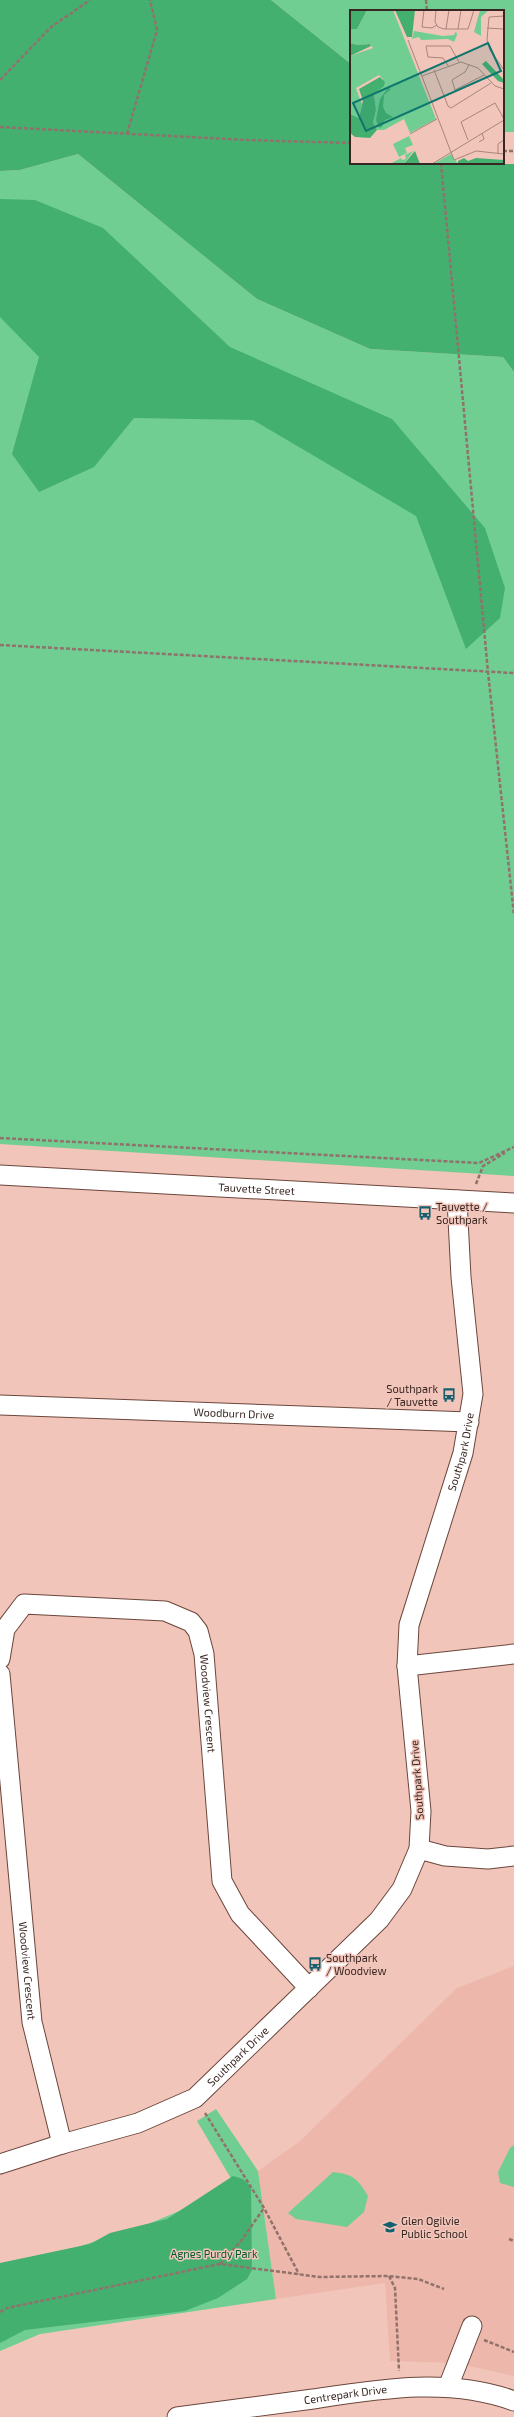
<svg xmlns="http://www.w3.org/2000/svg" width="514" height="2417" font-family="'Exo 2',sans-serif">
  <rect width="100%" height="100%" fill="#f2c5ba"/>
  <path fill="#edb8ab" d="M 514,1966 L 514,2376 L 455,2363 L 390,2361 L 385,2283 L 276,2299 L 258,2171 L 299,2142 L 457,1988 Z"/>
  <path fill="#70ce92" d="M 271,0 L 514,0 L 514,132 L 503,132 L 503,11 L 351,11 L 351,64 Z
    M 78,154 L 257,299 L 370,349 L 503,357 L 514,372 L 514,1176 L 0,1144 L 0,171 L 20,170 Z
    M 216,2109 L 258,2171 L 276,2299 L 40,2334 L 0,2351 L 0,2272 L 146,2225 L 236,2187 L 197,2121 Z
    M 514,2145 L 514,2187 L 500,2183 L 498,2172 L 510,2148 Z
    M 333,2172 C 353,2174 358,2179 368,2196 L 364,2212 L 347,2227 L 296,2219 L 288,2213 Z"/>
  <path fill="#43b070" d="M 0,0 L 271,0 L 351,64 L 351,163 L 514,164 L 514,372 L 503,357 L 370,349 L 257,299 L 78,154 L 20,170 L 0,171 Z
    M 0,199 L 35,200 L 103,228 L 230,347 L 392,419 L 485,528 L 505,588 L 500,618 L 466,649 L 416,516 L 253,420 L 134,418 L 94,467 L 39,492 L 12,454 L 39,357 L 0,317 Z
    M 233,2176 L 243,2179 L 251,2187 L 252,2270 L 247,2279 L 218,2298 L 185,2311 L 25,2330 L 0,2343 L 0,2263 L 90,2244 L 110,2233 L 167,2219 Z"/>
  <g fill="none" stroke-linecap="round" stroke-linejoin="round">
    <defs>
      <g id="minor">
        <path id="s1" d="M 0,1175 L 514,1203"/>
        <path id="s2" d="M 0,1405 L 469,1422"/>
        <path id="s3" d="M 0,1659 L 5,1629 L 24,1604 L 165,1611 L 191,1622 L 198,1631 L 204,1654 L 222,1881 L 240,1914 L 309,1988"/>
        <path d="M 407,1666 L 514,1654"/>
        <path id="s4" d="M 0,1674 L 32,2022 L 62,2144"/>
        <path d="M 419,1849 L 445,1856 L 488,1859 L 514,1856"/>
        <path id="s5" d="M 0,2164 L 62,2144 L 138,2123 L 195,2098 L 379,1920 L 402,1889 L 419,1849 L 421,1811 L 407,1666 L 409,1625 L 463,1453 L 473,1394 L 461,1277 L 457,1200"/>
        <path d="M 448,2387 L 472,2326"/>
        <path id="s6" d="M 177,2417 C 222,2411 268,2405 313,2399 C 379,2389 449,2377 514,2401"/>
      </g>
    </defs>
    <use href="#minor" stroke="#6b463c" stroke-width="21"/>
    <path stroke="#91726b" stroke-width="2.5" stroke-dasharray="4 2" stroke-linecap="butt" d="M 426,0 L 427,11
      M 0,80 L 51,27 L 90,0
      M 0,127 L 246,140 L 351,143
      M 127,134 L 157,30 L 150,0
      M 503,151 L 514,151
      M 441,163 L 488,672 L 514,915
      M 0,645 L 514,673
      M 0,1138 L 479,1163 L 514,1147
      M 476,1184 L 483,1166 L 505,1153
      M 205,2113 L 264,2208 L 299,2274
      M 509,2239 L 514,2241
      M 220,2264 L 241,2241 L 264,2208
      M 389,2276 L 395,2288 L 399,2371
      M 0,2312 L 7,2308 L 220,2264 L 320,2277 L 388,2276 L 418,2279 L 444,2289
      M 484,2340 L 514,2352"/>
    <use href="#minor" stroke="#fff" stroke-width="19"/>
  </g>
  <defs>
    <symbol id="bus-bare" viewBox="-9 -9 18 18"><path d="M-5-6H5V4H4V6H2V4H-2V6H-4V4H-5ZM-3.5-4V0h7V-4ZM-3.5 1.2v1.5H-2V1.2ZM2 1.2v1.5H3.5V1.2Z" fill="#155f6e" stroke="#f2c5ba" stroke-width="2.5" paint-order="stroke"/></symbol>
    <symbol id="school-bare" viewBox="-9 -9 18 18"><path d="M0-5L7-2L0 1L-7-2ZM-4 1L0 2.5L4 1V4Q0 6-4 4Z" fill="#155f6e" stroke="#f2c5ba" stroke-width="2.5" paint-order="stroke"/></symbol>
  </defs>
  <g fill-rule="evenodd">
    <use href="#bus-bare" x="415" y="1203" width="20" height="20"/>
    <use href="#bus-bare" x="439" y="1385" width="20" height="20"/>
    <use href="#bus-bare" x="305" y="1954" width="20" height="20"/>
    <use href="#school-bare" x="380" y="2217" width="20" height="20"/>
  </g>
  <g text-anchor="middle" stroke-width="3" stroke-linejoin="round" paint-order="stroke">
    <g font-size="11" fill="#382622" stroke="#f2c5ba">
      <text dy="4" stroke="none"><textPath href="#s1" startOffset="257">Tauvette Street</textPath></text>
      <text dy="4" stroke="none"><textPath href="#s2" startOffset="234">Woodburn Drive</textPath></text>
      <text dy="4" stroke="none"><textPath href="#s5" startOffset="950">Southpark Drive</textPath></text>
      <text dy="4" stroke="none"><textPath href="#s3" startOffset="316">Woodview Crescent</textPath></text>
      <text transform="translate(417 1780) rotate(-94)" y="4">Southpark Drive</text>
      <text dy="4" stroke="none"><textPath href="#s4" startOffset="298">Woodview Crescent</textPath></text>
      <text dy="4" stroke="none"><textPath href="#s5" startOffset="266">Southpark Drive</textPath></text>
      <text dy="4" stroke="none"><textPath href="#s6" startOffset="170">Centrepark Drive</textPath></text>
    </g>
    <g font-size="11" fill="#382622" stroke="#f2c5ba" text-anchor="start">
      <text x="436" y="1211">Tauvette /<tspan x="436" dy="13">Southpark</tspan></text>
      <text x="438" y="1393" text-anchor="end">Southpark<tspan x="438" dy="13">/ Tauvette</tspan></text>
      <text x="326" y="1962">Southpark<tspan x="326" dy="13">/ Woodview</tspan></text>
      <text x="401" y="2225">Glen Ogilvie<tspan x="401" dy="13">Public School</tspan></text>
    </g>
    <g font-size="11" fill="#03592f" stroke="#f2c5ba">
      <text x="214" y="2258">Agnes Purdy Park</text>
    </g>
  </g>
  <g transform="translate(350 10)">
    <rect width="154" height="154" fill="#f2c5ba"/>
    <path d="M 17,0 L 43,0 L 86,109 L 60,123 L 54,109 L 34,120 L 27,120 L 23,113 L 26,100 L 24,84 L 33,69 L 29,65 L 6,78 L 12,95 L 9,108 L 0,104 L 0,46 L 23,38 L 20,34 L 8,35 L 0,33 L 0,19 L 7,19 ZM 130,0 L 139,0 L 131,7 L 131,26 L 124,22 ZM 64,21 L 93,26 L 104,25 L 106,21 L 107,25 L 102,37 L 104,32 L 98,29 L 71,30 L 69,27 L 62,29 ZM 59,126 L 63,135 L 55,138 L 57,143 L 49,147 L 43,134 ZM 63,141 L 54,154 L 40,154 L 51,148 L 52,150 L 56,149 L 55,145 ZM 101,144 L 108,154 L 83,154 Z" fill="#70ce92"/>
    <path d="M 0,0 L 17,0 L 7,19 L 0,19 ZM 45,0 L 65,0 L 62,27 L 57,27 ZM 0,33 L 8,35 L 20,34 L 21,36 L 0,46 ZM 136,51 L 154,70 L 154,73 L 148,71 L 132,54 ZM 30,67 L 35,72 L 34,76 L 24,84 L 26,100 L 23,113 L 27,120 L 20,128 L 5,127 L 0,123 L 0,104 L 9,108 L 13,91 L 9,79 ZM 38,78 L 41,79 L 34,85 L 33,97 L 36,103 L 43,107 L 35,110 L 32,117 L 29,118 L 26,110 L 30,89 ZM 65,141 L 70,154 L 54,154 L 64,142 ZM 114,148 L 118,151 L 126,148 L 154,150 L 154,154 L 108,154 L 108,151 Z" fill="#43b070"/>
    <path fill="none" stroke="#a8857d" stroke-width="1" d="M 74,0 L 72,17 L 82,18 L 87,15M 86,0 L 85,12 L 88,17 L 94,19 L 118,19 L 124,0M 154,6 L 139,7 L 137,30 L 140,40 L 154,60M 137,18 L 154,19M 96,19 L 99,0M 108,19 L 111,0M 58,30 L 104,150 L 126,141 L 154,144M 119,55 L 115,62 L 102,70 L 105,80 L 134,65M 99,57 L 93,48 L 78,47 L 76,36 L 100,36 L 109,52M 84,60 L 98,96 L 101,98 L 141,73M 72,66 L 111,52 L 128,58 L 145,76 L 154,79M 60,124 L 87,109M 118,130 L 111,112 L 145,93 L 154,109M 129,132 L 134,129 L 132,123M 148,144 L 148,134 L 154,130M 82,154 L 154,110"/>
    <path fill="#0f766e" fill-opacity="0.15" stroke="#0f766e" stroke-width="2" d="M 138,33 L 151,61 L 16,121 L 3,93 Z"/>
    <rect width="154" height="154" fill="none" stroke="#382622" stroke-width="2"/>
  </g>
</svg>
